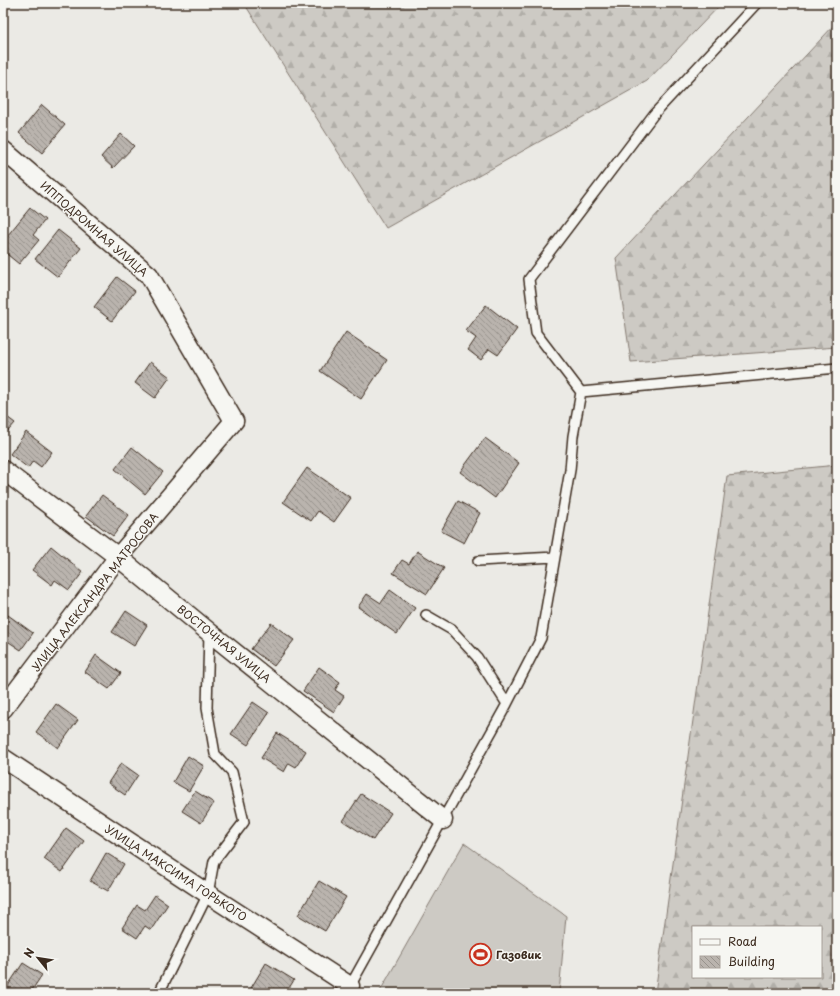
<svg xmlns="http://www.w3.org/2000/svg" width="840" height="996" font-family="'Playpen Sans',sans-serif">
  <defs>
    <pattern id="forest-firs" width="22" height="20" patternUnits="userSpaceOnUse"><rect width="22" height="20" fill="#cdcac4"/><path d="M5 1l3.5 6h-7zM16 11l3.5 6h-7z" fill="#b1aea8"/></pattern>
    <pattern id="building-back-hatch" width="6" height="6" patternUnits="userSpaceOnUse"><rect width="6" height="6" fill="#bab4ae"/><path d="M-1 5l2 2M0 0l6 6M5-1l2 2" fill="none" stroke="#98938d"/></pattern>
  </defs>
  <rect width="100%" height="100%" fill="#ebeae5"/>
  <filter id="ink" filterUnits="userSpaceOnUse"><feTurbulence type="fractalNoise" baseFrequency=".025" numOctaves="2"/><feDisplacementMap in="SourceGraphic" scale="8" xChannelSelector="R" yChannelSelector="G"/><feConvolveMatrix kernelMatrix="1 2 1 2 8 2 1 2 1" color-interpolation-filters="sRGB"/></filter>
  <g filter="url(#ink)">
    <path fill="url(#forest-firs)" stroke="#847a71" fill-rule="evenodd" d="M 244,3 L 722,3 L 647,81 L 386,228 Z
      M 837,22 L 837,347 L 631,362 L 616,258 Z
      M 837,465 L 837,993 L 655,993 L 727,476 ZM 693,927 L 821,927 L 821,977 L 693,977 Z"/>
    <path fill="#cdcac4" stroke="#847a71" d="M 464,843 L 566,916 L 559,993 L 379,993 Z"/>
    <path fill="url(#building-back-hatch)" stroke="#3b2a1e" d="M 42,105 L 65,125 L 42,153 L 19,133 Z
      M 121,134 L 134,146 L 113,168 L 101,157 Z
      M 30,208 L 45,220 L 33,235 L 39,240 L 19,264 L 3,251 L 3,241 Z
      M 58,230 L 81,248 L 58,277 L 35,259 Z
      M 117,277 L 135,291 L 112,321 L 94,307 Z
      M 486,305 L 517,329 L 498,355 L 489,349 L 481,360 L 468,350 L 476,338 L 466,331 Z
      M 346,332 L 387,360 L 361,399 L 320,371 Z
      M 150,362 L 170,377 L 155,398 L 135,383 Z
      M 3,414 L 15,423 L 3,437 Z
      M 26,432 L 52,452 L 41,467 L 33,461 L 28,468 L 10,454 Z
      M 485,438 L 519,463 L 495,498 L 460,472 Z
      M 132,447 L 163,472 L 145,494 L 115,469 Z
      M 307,468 L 351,498 L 334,522 L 318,511 L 311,521 L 283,502 Z
      M 102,495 L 129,515 L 113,536 L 86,516 Z
      M 458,501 L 480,513 L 464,543 L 441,531 Z
      M 51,546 L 83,572 L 69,590 L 55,580 L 52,585 L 32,570 Z
      M 417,551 L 444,568 L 427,594 L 393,573 L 402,560 L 409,564 Z
      M 390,590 L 415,608 L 397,634 L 358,607 L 367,594 L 381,603 Z
      M 126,611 L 147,625 L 134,646 L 112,632 Z
      M 8,615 L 33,633 L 21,650 L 3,638 L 3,622 Z
      M 271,623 L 294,640 L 274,666 L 251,649 Z
      M 96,655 L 121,673 L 109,689 L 85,672 Z
      M 319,667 L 340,682 L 335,690 L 344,696 L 334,712 L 303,691 Z
      M 253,702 L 269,713 L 248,745 L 231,734 Z
      M 56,704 L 78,720 L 58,748 L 36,732 Z
      M 277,733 L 306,751 L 296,767 L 289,763 L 284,772 L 261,758 Z
      M 188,756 L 204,766 L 189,791 L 173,782 Z
      M 121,763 L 138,775 L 125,795 L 108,783 Z
      M 195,791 L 214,803 L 201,823 L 182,811 Z
      M 361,794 L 391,813 L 373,840 L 343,821 Z
      M 66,828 L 84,841 L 62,872 L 44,859 Z
      M 106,853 L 124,864 L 108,891 L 90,881 Z
      M 319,881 L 346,897 L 325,931 L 298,915 Z
      M 155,895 L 168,904 L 151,930 L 145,926 L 137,938 L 122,928 L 137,905 L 145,910 Z
      M 23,963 L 42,975 L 30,993 L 3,993 Z
      M 266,963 L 294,980 L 286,993 L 248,993 Z"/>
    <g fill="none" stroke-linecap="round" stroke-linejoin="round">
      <defs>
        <path id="service" d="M 581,392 L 837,368
          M 478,561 L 555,557
          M 426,615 L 452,630 L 477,657 L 507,704
          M 349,988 L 507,704 L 541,638 L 570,470 L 573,436 L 581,392 L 536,333 L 529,279 L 654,114 L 757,3
          M 159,993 L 208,894 L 214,861 L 244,822 L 232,772 L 215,754 L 207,708 L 209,633"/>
        <path id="minor" d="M 3,150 L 149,275 L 234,421 L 118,557 L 3,709
          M 3,470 L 118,557 L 209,632 L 443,820
          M 3,758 L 208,894 L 350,986"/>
      </defs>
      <use href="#service" stroke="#3b2a1e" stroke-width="12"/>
      <use href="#minor" stroke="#3b2a1e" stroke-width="21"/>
      <use href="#service" stroke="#f6f6f2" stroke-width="9"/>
      <use href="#minor" stroke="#f6f6f2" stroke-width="18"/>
    </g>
  </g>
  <defs>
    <symbol id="stadium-ring" viewBox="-11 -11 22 22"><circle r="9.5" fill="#f6f6f2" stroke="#c8321e" stroke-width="1.5"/><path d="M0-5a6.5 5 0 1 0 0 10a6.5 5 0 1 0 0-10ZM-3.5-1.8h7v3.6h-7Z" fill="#c8321e"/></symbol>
  </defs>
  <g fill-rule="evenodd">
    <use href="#stadium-ring" x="468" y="942" width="25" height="25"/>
  </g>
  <g text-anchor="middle" stroke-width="3" stroke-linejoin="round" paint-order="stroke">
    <g font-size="11" fill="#3b2a1e" stroke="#f6f6f2">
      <text transform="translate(94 229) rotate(41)" y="4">ИППОДРОМНАЯ УЛИЦА</text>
      <text transform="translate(95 592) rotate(-52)" y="4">УЛИЦА АЛЕКСАНДРА МАТРОСОВА</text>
      <text transform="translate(224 644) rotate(39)" y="4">ВОСТОЧНАЯ УЛИЦА</text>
      <text transform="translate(176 873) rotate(33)" y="4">УЛИЦА МАКСИМА ГОРЬКОГО</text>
    </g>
    <g font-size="11" font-weight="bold" fill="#3b2a1e" stroke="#f6f6f2" text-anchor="start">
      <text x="496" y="959">Газовик</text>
    </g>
  </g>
  <rect width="840" height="996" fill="none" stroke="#f6f6f2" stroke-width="16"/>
  <rect x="8" y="8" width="824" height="980" fill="none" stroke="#3b2a1e" stroke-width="1.5" filter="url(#ink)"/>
  <rect x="692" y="926" width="130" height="52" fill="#f6f6f2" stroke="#aba49d"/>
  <rect x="700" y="939" width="20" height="6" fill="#f6f6f2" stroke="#aba49d"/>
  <text x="728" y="946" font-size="12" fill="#3b2a1e">Road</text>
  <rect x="700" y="956" width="20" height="12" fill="url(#building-back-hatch)" stroke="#aba49d"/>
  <text x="728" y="966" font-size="12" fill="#3b2a1e">Building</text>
  <g transform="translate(38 958) rotate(300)" stroke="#f6f6f2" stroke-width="3" paint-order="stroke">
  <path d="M0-3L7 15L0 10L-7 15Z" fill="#3b2a1e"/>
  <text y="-6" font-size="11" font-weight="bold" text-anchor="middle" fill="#3b2a1e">N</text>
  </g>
</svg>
